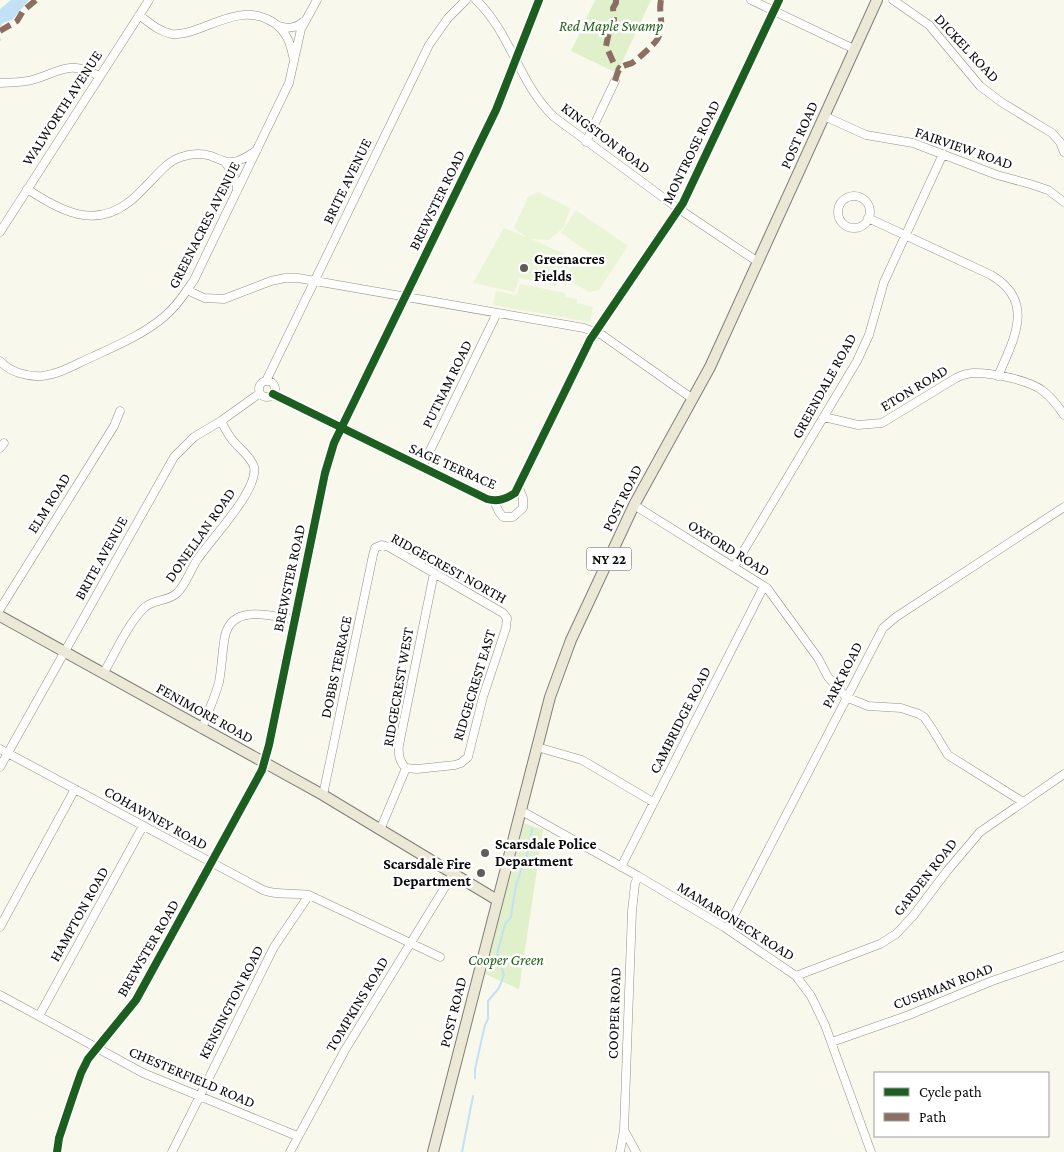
<svg xmlns="http://www.w3.org/2000/svg" width="1064" height="1152" font-family="'Crimson Pro',serif">
  <rect width="100%" height="100%" fill="#f9f8ed"/>
  <path fill="#e0f0cb" d="M 595,0 L 651,0 L 617,73 L 571,51 Z
    M 524,823 L 543,830 L 519,989 L 485,974 Z"/>
  <path fill="#eaf4d6" d="M 538,192 L 570,208 L 564,227 L 549,240 L 531,239 L 573,258 L 556,286 L 519,278 L 515,292 L 473,283 L 504,228 L 528,238 L 514,228 L 528,197 Z
    M 576,210 L 628,246 L 599,290 L 589,292 L 565,278 L 579,256 L 591,254 L 561,233 Z
    M 520,284 L 565,293 L 565,297 L 577,299 L 577,303 L 593,307 L 590,322 L 493,305 L 496,291 L 517,295 Z"/>
  <path fill="#c2e1f5" d="M 11,0 L 29,0 L 12,20 L 3,23 L 0,27 L 0,9 Z"/>
  <g fill="none" stroke-linecap="round" stroke-linejoin="round">
    <path stroke="#c2e1f5" stroke-width="2" d="M 0,40 L 0,39
      M 475,1078 L 475,1069 L 485,1025 L 488,1019 L 488,1001 L 499,988 L 504,975 L 497,954 L 505,924 L 511,917 L 516,885 L 529,848 L 532,829
      M 462,1152 L 473,1096"/>
    <defs>
      <path id="minor" d="M 476,0 C 511,33 519,84 554,117 L 676,207 L 758,262
        M 751,0 L 854,49
        M 893,0 L 929,25 L 980,86 L 1001,102 L 1052,133 L 1060,142 L 1064,152
        M 139,15 C 149,22 159,32 172,34 C 181,35 190,32 198,29 C 223,20 246,7 271,21 C 285,29 290,41 293,56
        M 279,26 C 287,29 297,28 303,22
        M 0,83 C 11,82 21,83 32,80 C 61,72 68,59 99,76
        M 824,116 L 866,135 L 913,143 L 997,175 L 1030,184 L 1048,190 L 1064,202
        M 586,142 L 615,81
        M 225,162 C 232,171 237,180 237,191
        M 27,189 C 60,210 93,230 129,202 C 136,197 142,190 148,184 C 158,174 168,161 181,157 C 190,154 201,153 211,156 C 219,159 225,163 233,162 C 242,161 250,155 257,150
        M838 212a16 16 0 1 1 32 0a16 16 0 1 1-32 0Z
        M 868,218 L 991,275 C 1036,301 1014,339 998,376
        M 0,232 L 149,0
        M 187,290 L 204,298 L 224,299 L 271,281 L 285,278 L 298,278 L 584,328 L 602,335 L 693,399
        M 0,361 C 10,372 27,377 42,376 C 60,374 76,364 92,357 C 118,345 144,334 165,316 C 178,305 185,293 194,280 L 289,83 L 301,29 L 317,0
        M 266,381 L 429,45 L 448,18 L 466,0
        M259 389a8 8 0 1 1 16 0a8 8 0 1 1-16 0Z
        M 273,394 L 487,499 C 498,502 506,499 515,493 L 590,340 L 683,203 L 779,0
        M 824,417 L 858,425 L 882,423 L 956,378 C 962,375 968,373 975,373 C 993,373 1029,380 1043,391 C 1052,398 1058,406 1064,415
        M 0,448 L 4,443
        M 422,467 L 497,313
        M 494,501 L 499,512 L 503,517 L 513,517 L 523,508 L 523,498 L 519,488
        M 634,505 L 767,588 L 818,658 L 828,677 L 846,697 L 868,706 L 901,708 L 919,714 L 924,717 L 931,727 L 948,755 L 1023,802
        M 734,567 L 857,361 L 869,335 L 884,282 L 943,154
        M 0,609 L 114,426 L 120,411
        M 103,674 C 116,652 126,627 143,609 C 152,599 168,602 177,593 C 185,586 191,569 197,560 C 210,540 259,490 254,467 C 251,457 242,451 235,443 C 229,437 225,429 221,421
        M 202,729 C 207,713 215,698 219,682 C 222,667 222,651 225,636 C 232,603 273,616 295,620
        M 537,747 L 582,760 L 653,802
        M 0,749 L 263,890 C 278,896 293,892 309,895 L 440,957
        M 0,767 L 174,457 L 194,437 L 221,421 L 260,393
        M 406,768 C 399,762 398,754 399,745 L 434,573
        M 323,795 L 373,555 L 375,548 L 382,545 L 389,547 L 503,613 L 507,618 L 506,628 L 483,697 L 468,757 L 461,763 L 455,765 L 417,769 L 406,768
        M 520,810 L 638,876 L 724,927 L 796,976 L 811,996 L 825,1025 L 871,1152
        M 380,830 L 406,768
        M 621,867 L 764,586
        M 0,927 L 75,789
        M 727,929 L 883,628 L 896,617 L 1064,507
        M 796,976 L 880,944 L 896,934 L 913,916 L 947,871 L 980,832 L 1064,774
        M 0,995 L 143,1073 L 297,1136
        M 39,1016 L 143,826
        M 832,1042 L 909,1015 L 992,981 L 1064,956
        M 624,1130 L 636,1152
        M 57,1152 L 59,1138 L 72,1099 L 81,1073 L 88,1059 L 136,1000 L 262,770 L 269,745 L 325,473 L 334,443 L 496,110 L 539,0
        M 172,1152 L 274,947 L 309,895
        M 290,1152 L 345,1050 L 453,874
        M 620,1152 L 624,1130 L 632,911 L 635,884 L 638,876"/>
      <path id="major" d="M 0,616 L 323,795 L 497,900
        M 433,1152 L 550,697 L 571,640 L 634,505 L 710,367 L 877,0"/>
    </defs>
    <use href="#minor" stroke="#92918c" stroke-width="9"/>
    <use href="#major" stroke="#7f7e7a" stroke-width="12"/>
    <use href="#minor" stroke="#fefefc" stroke-width="8"/>
    <use href="#major" stroke="#ebe8d6" stroke-width="10"/>
    <path stroke="#8d6e63" stroke-width="6" stroke-dasharray="12 6" stroke-linecap="butt" d="M 616,0 L 616,3 L 613,8 L 614,20 L 609,32 L 606,46 L 615,66 L 620,69
      M 0,31 L 17,21 L 23,11 L 36,0
      M 615,81 C 616,78 617,73 619,70 C 622,65 628,65 632,63 C 637,60 656,43 658,38 C 665,22 658,15 661,0"/>
    <defs>
      <path id="cycleway" d="M 273,394 L 487,499 C 498,502 506,499 515,493 L 590,340 L 683,203 L 779,0
        M 57,1152 L 59,1138 L 72,1099 L 81,1073 L 88,1059 L 136,1000 L 262,770 L 269,745 L 325,473 L 334,443 L 496,110 L 539,0"/>
    </defs>
    <use href="#cycleway" stroke="#fff" stroke-width="11"/>
    <use href="#cycleway" stroke="#1b5e20" stroke-width="8"/>
  </g>
  <g fill="#5e5d59" stroke="#fff" stroke-width="2">
    <circle cx="524" cy="268" r="5"/>
    <circle cx="485" cy="853" r="5"/>
    <circle cx="481" cy="873" r="5"/>
  </g>
  <g text-anchor="middle" stroke-width="5" stroke-linejoin="round" paint-order="stroke">
    <rect fill="#fff" stroke="#545454" stroke-width="1" x="586.5" y="547.5" width="45" height="23" rx="4"/>
    <g font-size="14" font-weight="bold" fill="#0a0a0a">
      <text x="609" y="564">NY 22</text>
    </g>
    <g font-size="15" font-style="italic" fill="#246319" stroke="#fff">
      <text x="611" y="31">Red Maple Swamp</text>
      <text x="506" y="965">Cooper Green</text>
    </g>
    <g font-size="15" fill="#0a0a0a" stroke="#fff">
      <text transform="translate(967 48) rotate(47)" y="5">DICKEL ROAD</text>
      <text transform="translate(62 108) rotate(-57)" y="5">WALWORTH AVENUE</text>
      <text transform="translate(799 135) rotate(-66)" y="5">POST ROAD</text>
      <text transform="translate(606 138) rotate(37)" y="5">KINGSTON ROAD</text>
      <text transform="translate(964 148) rotate(19)" y="5">FAIRVIEW ROAD</text>
      <text transform="translate(691 152) rotate(-64)" y="5">MONTROSE ROAD</text>
      <text transform="translate(347 181) rotate(-64)" y="5">BRITE AVENUE</text>
      <text transform="translate(437 200) rotate(-64)" y="5">BREWSTER ROAD</text>
      <text transform="translate(204 225) rotate(-63)" y="5">GREENACRES AVENUE</text>
      <text transform="translate(447 384) rotate(-64)" y="5">PUTNAM ROAD</text>
      <text transform="translate(824 386) rotate(-61)" y="5">GREENDALE ROAD</text>
      <text transform="translate(914 388) rotate(-31)" y="5">ETON ROAD</text>
      <text transform="translate(453 466) rotate(24)" y="5">SAGE TERRACE</text>
      <text transform="translate(622 498) rotate(-64)" y="5">POST ROAD</text>
      <text transform="translate(49 503) rotate(-58)" y="5">ELM ROAD</text>
      <text transform="translate(200 535) rotate(-55)" y="5">DONELLAN ROAD</text>
      <text transform="translate(729 548) rotate(32)" y="5">OXFORD ROAD</text>
      <text transform="translate(101 558) rotate(-61)" y="5">BRITE AVENUE</text>
      <text transform="translate(449 568) rotate(29)" y="5">RIDGECREST NORTH</text>
      <text transform="translate(289 578) rotate(-78)" y="5">BREWSTER ROAD</text>
      <text transform="translate(336 667) rotate(-78)" y="5">DOBBS TERRACE</text>
      <text transform="translate(842 675) rotate(-63)" y="5">PARK ROAD</text>
      <text transform="translate(474 685) rotate(-73)" y="5">RIDGECREST EAST</text>
      <text transform="translate(398 687) rotate(-80)" y="5">RIDGECREST WEST</text>
      <text transform="translate(205 713) rotate(29)" y="5">FENIMORE ROAD</text>
      <text transform="translate(680 720) rotate(-63)" y="5">CAMBRIDGE ROAD</text>
      <text transform="translate(156 818) rotate(29)" y="5">COHAWNEY ROAD</text>
      <text transform="translate(925 877) rotate(-52)" y="5">GARDEN ROAD</text>
      <text transform="translate(79 914) rotate(-61)" y="5">HAMPTON ROAD</text>
      <text transform="translate(736 921) rotate(32)" y="5">MAMARONECK ROAD</text>
      <text transform="translate(148 948) rotate(-60)" y="5">BREWSTER ROAD</text>
      <text transform="translate(943 986) rotate(-21)" y="5">CUSHMAN ROAD</text>
      <text transform="translate(231 1002) rotate(-63)" y="5">KENSINGTON ROAD</text>
      <text transform="translate(357 1004) rotate(-59)" y="5">TOMPKINS ROAD</text>
      <text transform="translate(453 1012) rotate(-76)" y="5">POST ROAD</text>
      <text transform="translate(614 1013) rotate(-88)" y="5">COOPER ROAD</text>
      <text transform="translate(192 1077) rotate(23)" y="5">CHESTERFIELD ROAD</text>
    </g>
    <g font-size="15" font-weight="bold" fill="#0a0a0a" stroke="#fff" text-anchor="start">
      <text x="534" y="264">Greenacres<tspan x="534" dy="17">Fields</tspan></text>
      <text x="495" y="849">Scarsdale Police<tspan x="495" dy="17">Department</tspan></text>
      <text x="471" y="869" text-anchor="end">Scarsdale Fire<tspan x="471" dy="17">Department</tspan></text>
    </g>
  </g>
  <rect x="874" y="1072" width="175" height="65" fill="#ffffff" stroke="#9d9d9d"/>
  <rect x="884" y="1088" width="25" height="8" fill="#1b5e20" stroke="#9d9d9d"/>
  <text x="919" y="1097" font-size="15" fill="#0a0a0a">Cycle path</text>
  <rect x="884" y="1113" width="25" height="8" fill="#8d6e63" stroke="#9d9d9d"/>
  <text x="919" y="1122" font-size="15" fill="#0a0a0a">Path</text>
</svg>
